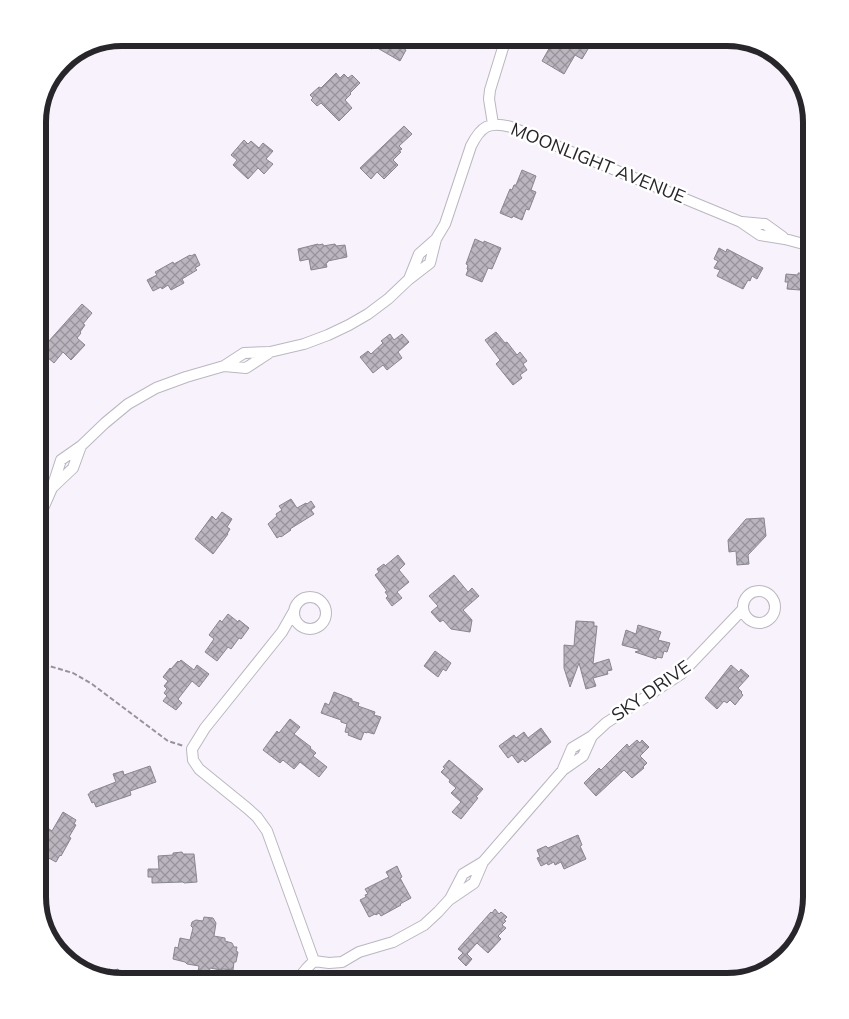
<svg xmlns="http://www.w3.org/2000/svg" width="849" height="1019" font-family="Mulish,sans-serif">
  <defs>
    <pattern id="building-cross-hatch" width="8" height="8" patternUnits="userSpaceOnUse" patternTransform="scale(1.25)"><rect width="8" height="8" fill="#bab5be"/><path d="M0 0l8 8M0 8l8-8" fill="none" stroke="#97939b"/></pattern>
  </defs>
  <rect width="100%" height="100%" fill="#f7f2fc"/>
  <path fill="url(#building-cross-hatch)" stroke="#8a868f" d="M 353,38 L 391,38 L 389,40 L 406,50 L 400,61 L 374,46 L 372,49 Z
    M 555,38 L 574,38 L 573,40 L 588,49 L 582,59 L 575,55 L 564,74 L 542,61 Z
    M 336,73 L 340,78 L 344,74 L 348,78 L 352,75 L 360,83 L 350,93 L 351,94 L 345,100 L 352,108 L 339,121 L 321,103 L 317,106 L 311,100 L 313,98 L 310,95 L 319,87 L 321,88 Z
    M 404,126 L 412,134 L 399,146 L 402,149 L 399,151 L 401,152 L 393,160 L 398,165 L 384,179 L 377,172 L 371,179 L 360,168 Z
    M 244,140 L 248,144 L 251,141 L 259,148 L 263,143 L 273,151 L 266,159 L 273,164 L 264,174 L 258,168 L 248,179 L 233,165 L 237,160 L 231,155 Z
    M 522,170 L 536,176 L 531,190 L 536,192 L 529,210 L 526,209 L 522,220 L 513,216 L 512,218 L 500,213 L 510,189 L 512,190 L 514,185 L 516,185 Z
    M 475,239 L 484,243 L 484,241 L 501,248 L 492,269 L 488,268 L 482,282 L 466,275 L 468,270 L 467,269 L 468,265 L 466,264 Z
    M 318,244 L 318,245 L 323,244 L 323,246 L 335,244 L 336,246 L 345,245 L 347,257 L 328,261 L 328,262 L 326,263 L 327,267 L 311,270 L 309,259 L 300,261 L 298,249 Z
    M 719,248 L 726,252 L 727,249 L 763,268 L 757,279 L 752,276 L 750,281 L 748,280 L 743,289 L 717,276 L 720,270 L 714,268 L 718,261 L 714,259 Z
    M 195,254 L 200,265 L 195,268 L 197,270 L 182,279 L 184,283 L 171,290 L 168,285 L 162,289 L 161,287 L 153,291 L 147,280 L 157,275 L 155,272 L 173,262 L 174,264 L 190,255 L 191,256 Z
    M 798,273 L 812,274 L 812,282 L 807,281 L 807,288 L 800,288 L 800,290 L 787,289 L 788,282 L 785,282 L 786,274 L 798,275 Z
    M 82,304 L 92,313 L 83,324 L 85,325 L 80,332 L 81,333 L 77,338 L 85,345 L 71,360 L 63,352 L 54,363 L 40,351 Z
    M 496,332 L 505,343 L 507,342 L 517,355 L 520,352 L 527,361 L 523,364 L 527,370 L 520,375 L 522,378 L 513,385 L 496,364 L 500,360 L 485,340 Z
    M 390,334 L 394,340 L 402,334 L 409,342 L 398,352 L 402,358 L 387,370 L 383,365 L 373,373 L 360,357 L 368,351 L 371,354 L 383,343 L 381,341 Z
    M 291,499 L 297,508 L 306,503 L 307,504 L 311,501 L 315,507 L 311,510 L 314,514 L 290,529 L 291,530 L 281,537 L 280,536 L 277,538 L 268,524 L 277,516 L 276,514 L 282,510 L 279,506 Z
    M 222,512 L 232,519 L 227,527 L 230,529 L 227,534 L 228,534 L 213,554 L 195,539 L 212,516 L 216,520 Z
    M 764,518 L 766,536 L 748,555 L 749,564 L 737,565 L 736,551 L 729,552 L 728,540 L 746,519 Z
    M 398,555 L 405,564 L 399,570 L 409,582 L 397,592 L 402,598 L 392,606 L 386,598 L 388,596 L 385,592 L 387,591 L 375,575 L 379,572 L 377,569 L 384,564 L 385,566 Z
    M 454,575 L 468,592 L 472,588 L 479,596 L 463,610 L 472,620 L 470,632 L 451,629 L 443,620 L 440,622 L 431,612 L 438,606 L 429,596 Z
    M 228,614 L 238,622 L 239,620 L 249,628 L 241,639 L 239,638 L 231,649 L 228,647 L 217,661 L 205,652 L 214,639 L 209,635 L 220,620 L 222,622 Z
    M 576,621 L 594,622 L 594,626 L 597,626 L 593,664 L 609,659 L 612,670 L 607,671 L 608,674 L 593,678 L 596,686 L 586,689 L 579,663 L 570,687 L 564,668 L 564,645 L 574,646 Z
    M 638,625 L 661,632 L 658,640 L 670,643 L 667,652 L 664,651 L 662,658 L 657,657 L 656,659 L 635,652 L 641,650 L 622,645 L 626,630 L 636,634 Z
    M 435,651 L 451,663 L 446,671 L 443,669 L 438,677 L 424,666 Z
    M 181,660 L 194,670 L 197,665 L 209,674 L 199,687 L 192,681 L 178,699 L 182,703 L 176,710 L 163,701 L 167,696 L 164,693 L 167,689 L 164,686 L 168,681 L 163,677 L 170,668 L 171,669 L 178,661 L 179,662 Z
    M 731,665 L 739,672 L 741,669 L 749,676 L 738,688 L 742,692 L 741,693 L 743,695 L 735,705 L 730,700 L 727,703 L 724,701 L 717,709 L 705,698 Z
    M 334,692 L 352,699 L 352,701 L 359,703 L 358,706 L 375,712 L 374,715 L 381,717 L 374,734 L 367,732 L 367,733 L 364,732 L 361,740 L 348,735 L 349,733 L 345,732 L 347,724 L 341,722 L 341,720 L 321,713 L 325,703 L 329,705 Z
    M 290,719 L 300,727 L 294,734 L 311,747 L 310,748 L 316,753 L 313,756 L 327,767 L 319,777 L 300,762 L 294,769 L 283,760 L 280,763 L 263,750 L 277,731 L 279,733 Z
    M 541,728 L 551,742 L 525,762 L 523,759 L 518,763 L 512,755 L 508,758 L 499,746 L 514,735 L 516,738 L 524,732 L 528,738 Z
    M 637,740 L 640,743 L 642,740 L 649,747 L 640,756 L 647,763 L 643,767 L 644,768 L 632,778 L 624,770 L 596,796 L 584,783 L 599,768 L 601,770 L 627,744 L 629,747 Z
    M 449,760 L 483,789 L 476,797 L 478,798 L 461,819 L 452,812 L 461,802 L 451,793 L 456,788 L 449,782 L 450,780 L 441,772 L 445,768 L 443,767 Z
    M 150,766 L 156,782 L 130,791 L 131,795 L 96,807 L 94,802 L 92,803 L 88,794 L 90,794 L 90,792 L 116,782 L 113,774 L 123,771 L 124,775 Z
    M 63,812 L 76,820 L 74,824 L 76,825 L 69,837 L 71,838 L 61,856 L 60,855 L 56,862 L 45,856 L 38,869 L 38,841 L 40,843 L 49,829 L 52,831 Z
    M 578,835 L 582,845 L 580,846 L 586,859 L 564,869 L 561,862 L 555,865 L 554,862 L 548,865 L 547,863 L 541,866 L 537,858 L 540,857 L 537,850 L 546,846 L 548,848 Z
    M 182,852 L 183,854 L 194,854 L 197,882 L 184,883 L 183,882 L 152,883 L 152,877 L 148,877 L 148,869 L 159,869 L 158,856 L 173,855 L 173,853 Z
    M 397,866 L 402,877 L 400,878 L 411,898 L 400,904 L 401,905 L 381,916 L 379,913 L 376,915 L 375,914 L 369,917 L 360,900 L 366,897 L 365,895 L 368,894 L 365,889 L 389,877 L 386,872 Z
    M 495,909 L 499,914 L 501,912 L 507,917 L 504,920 L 506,921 L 502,925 L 506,928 L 498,936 L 501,939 L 488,953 L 477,943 L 467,954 L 472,959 L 466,966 L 458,958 L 463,953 L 458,949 L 491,912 L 492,913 Z
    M 204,917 L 213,918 L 216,923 L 214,936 L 225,938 L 225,941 L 232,943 L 234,947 L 237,947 L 236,951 L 238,952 L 236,962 L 234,962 L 233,970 L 223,969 L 221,970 L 210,968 L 208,979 L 197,977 L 199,966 L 187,964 L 185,962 L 173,959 L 175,947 L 178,948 L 180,938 L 190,940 L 193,928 L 191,926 L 192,922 L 196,920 L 203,921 Z
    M 110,969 L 111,971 L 118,969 L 122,982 L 94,975 Z"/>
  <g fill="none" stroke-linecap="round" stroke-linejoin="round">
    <defs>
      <path id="street" d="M 493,124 L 489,99 L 490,90 L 506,38
        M 742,222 L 765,224 L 783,237
        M 409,279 L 419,254 L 436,239
        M 224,366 L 246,368 L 269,353
        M 53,487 L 73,468 L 81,446
        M 38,520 L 52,488 L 61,460 L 81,446 L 105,423 L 128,404 L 156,388 L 186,377 L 224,366 L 244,353 L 270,352 L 304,344 L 328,335 L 349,325 L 368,314 L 388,299 L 408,280 L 430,263 L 436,239 L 445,224 L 471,146 C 481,126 489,121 511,127 L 741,222 L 760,235 L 785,239 L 811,246
        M743 607a16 16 0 1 1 32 0a16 16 0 1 1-32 0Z
        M294 613a16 16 0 1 1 32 0a16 16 0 1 1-32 0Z
        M 294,611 L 282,632 L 205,728 L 192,749 L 193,760 L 199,769 L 247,808 L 257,817 L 267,831 L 314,961
        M 563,769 L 572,748 L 592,736 L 606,723 L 681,674 L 743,609
        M 451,897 L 463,874 L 483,862
        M 290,981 L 298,979 L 307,968 L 314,961 L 329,963 L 342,962 L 359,952 L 393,942 L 424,925 L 438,912 L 449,900 L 474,883 L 483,862 L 563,770 L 583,756 L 592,736"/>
    </defs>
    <use href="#street" stroke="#bbb7c0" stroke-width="12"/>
    <path stroke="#96939a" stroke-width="2" stroke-dasharray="5 2.5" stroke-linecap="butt" d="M 38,659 L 46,665 L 73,673 L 92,684 L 168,741 L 184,746"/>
    <use href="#street" stroke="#fff" stroke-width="10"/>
  </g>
  <g text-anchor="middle" stroke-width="5" stroke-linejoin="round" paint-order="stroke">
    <g font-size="18" fill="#28262a" stroke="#fff">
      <text transform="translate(598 163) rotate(22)" y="6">MOONLIGHT AVENUE</text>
      <text transform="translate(651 691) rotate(-35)" y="6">SKY DRIVE</text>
    </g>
  </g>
  <path d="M0 0H849V1019H0ZM122 46H727A76 76 0 0 1 803 122V897A76 76 0 0 1 727 973H122A76 76 0 0 1 46 897V122A76 76 0 0 1 122 46Z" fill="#fff" fill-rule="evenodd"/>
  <path fill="none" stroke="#28262a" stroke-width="6" d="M122 46H727A76 76 0 0 1 803 122V897A76 76 0 0 1 727 973H122A76 76 0 0 1 46 897V122A76 76 0 0 1 122 46Z"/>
</svg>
